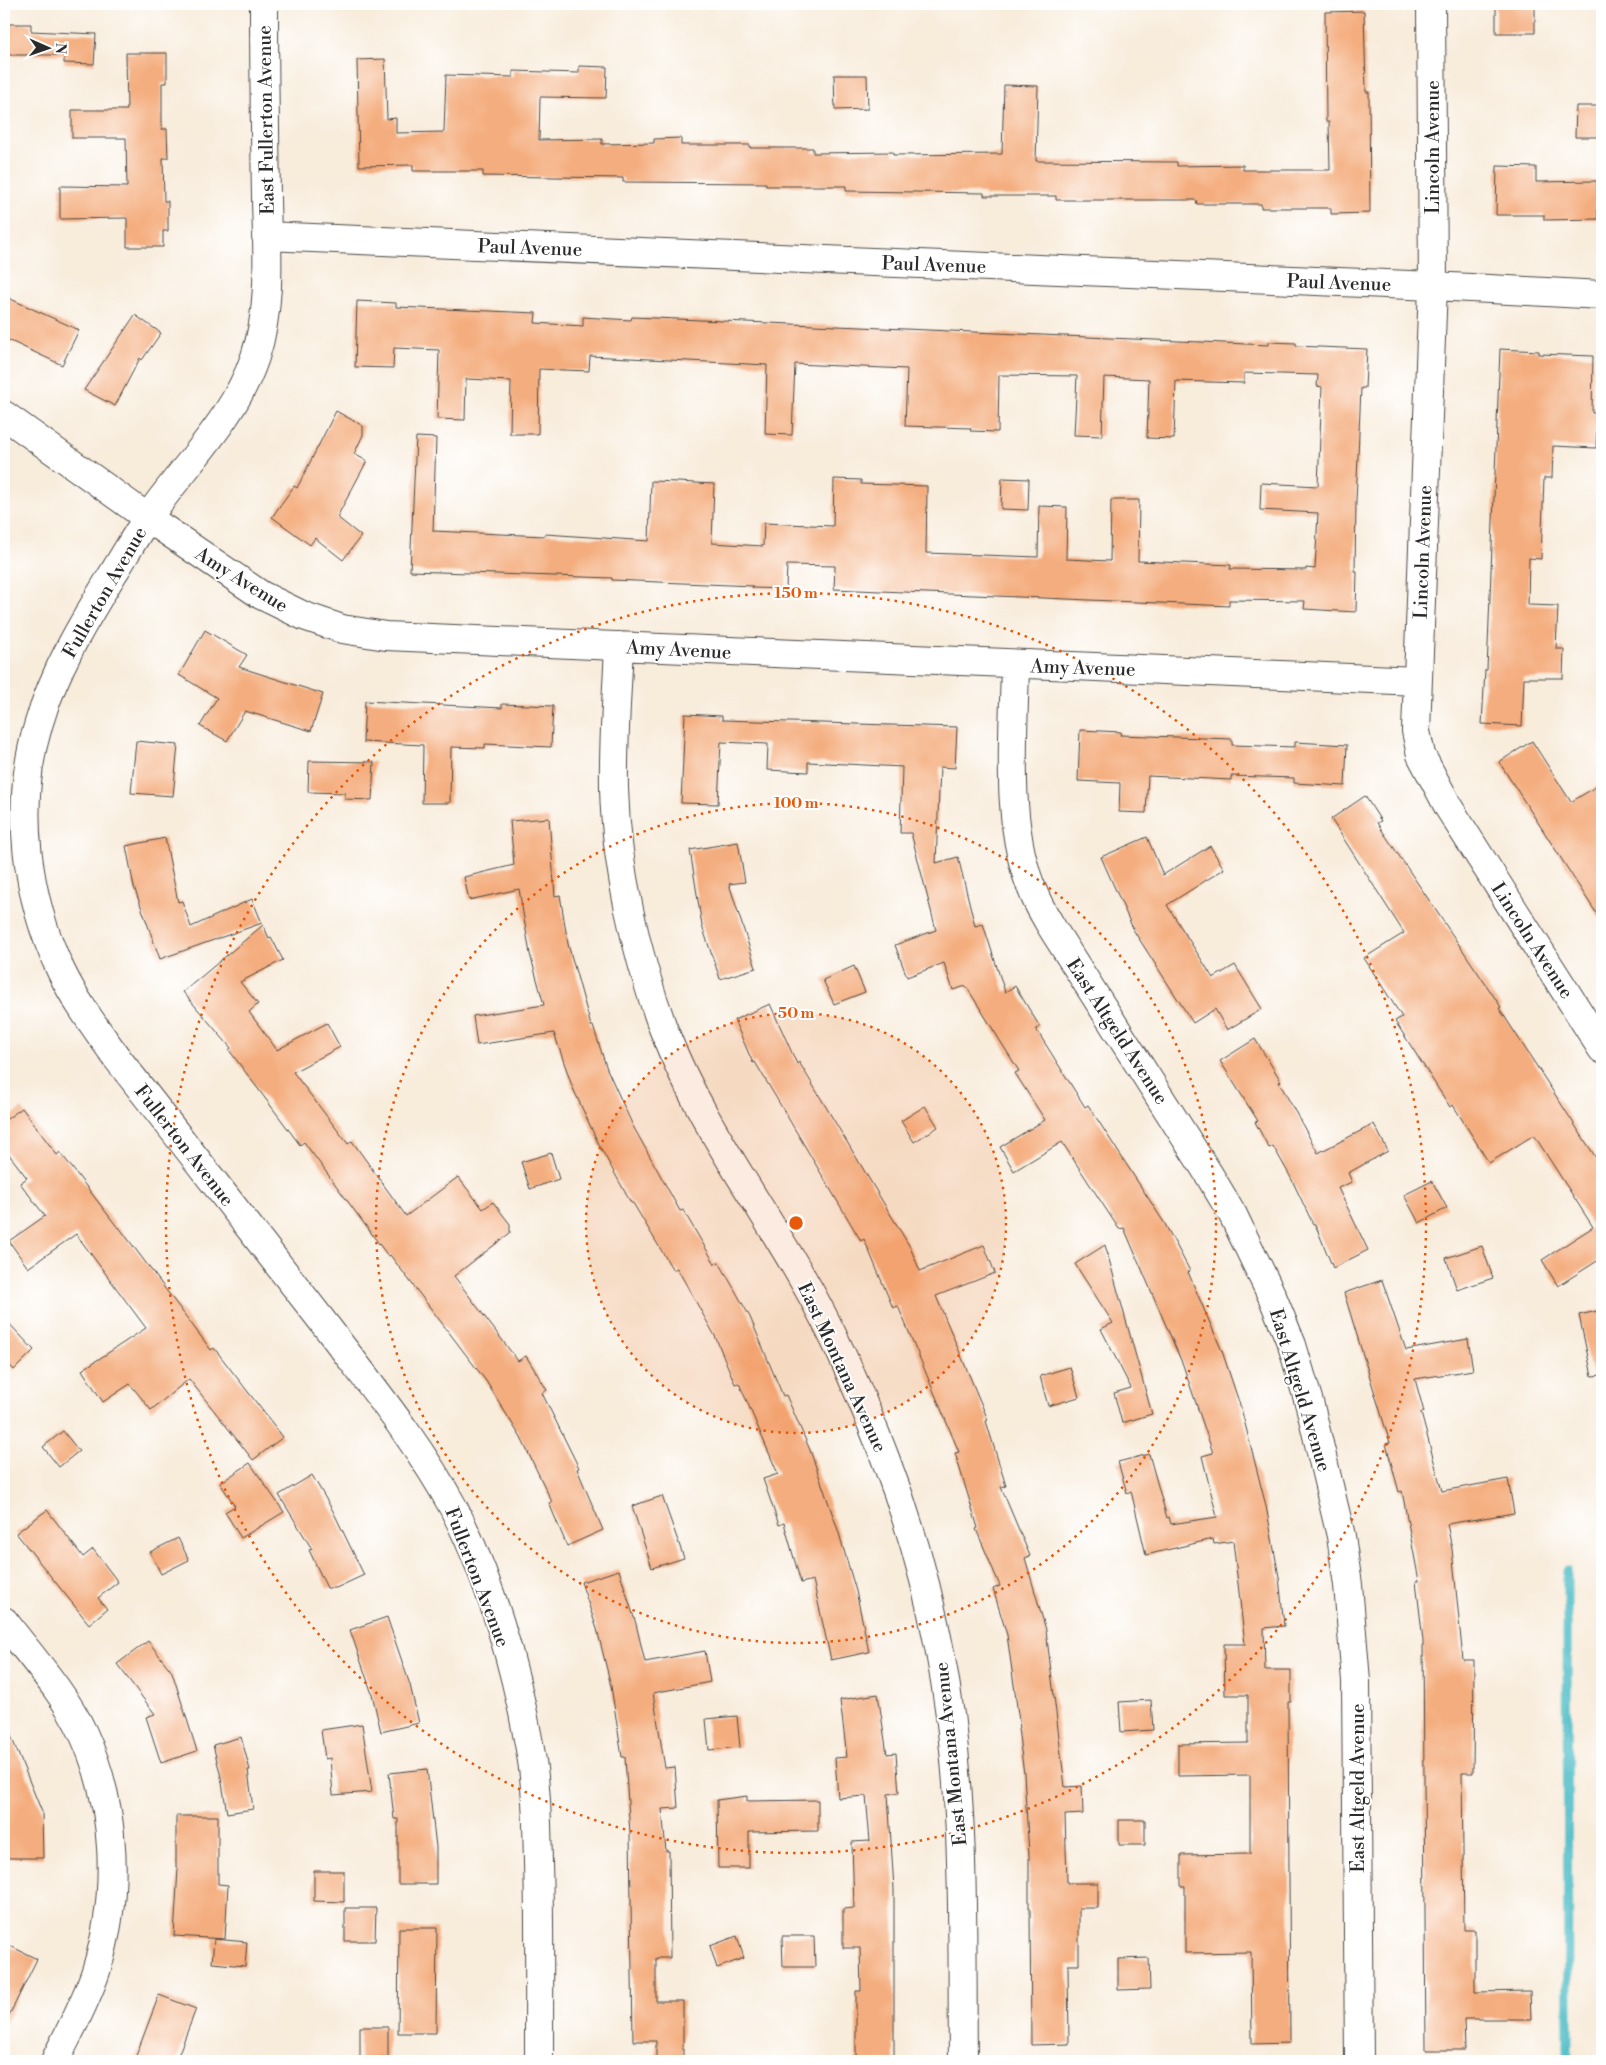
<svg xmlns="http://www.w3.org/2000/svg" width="1606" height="2065" font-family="'Libre Bodoni',serif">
  <rect width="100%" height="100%" fill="#fff"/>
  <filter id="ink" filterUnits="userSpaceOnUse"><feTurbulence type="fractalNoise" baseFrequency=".02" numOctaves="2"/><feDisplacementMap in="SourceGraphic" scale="10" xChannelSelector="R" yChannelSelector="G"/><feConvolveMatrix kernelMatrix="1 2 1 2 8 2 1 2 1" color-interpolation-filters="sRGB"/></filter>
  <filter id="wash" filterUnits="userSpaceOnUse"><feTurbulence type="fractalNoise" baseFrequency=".0096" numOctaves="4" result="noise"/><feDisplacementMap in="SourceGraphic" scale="20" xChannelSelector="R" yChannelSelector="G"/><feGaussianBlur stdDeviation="1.12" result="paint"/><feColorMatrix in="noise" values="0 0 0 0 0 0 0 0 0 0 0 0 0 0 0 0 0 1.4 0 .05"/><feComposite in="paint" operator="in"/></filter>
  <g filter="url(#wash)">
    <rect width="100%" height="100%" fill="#f8ecdb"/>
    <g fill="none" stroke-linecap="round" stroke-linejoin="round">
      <path stroke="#4fbdc7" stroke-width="9" d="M 1567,1571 L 1568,2061"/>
    </g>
    <g id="blocks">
      <path fill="#f4ad7e" d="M 1496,4 L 1535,4 L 1535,33 L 1496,33 Z
        M 1364,11 L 1366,92 L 1369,92 L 1370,213 L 1331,214 L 1331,208 L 1261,208 L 1261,204 L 1197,204 L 1196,200 L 1056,200 L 1056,196 L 984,196 L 984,193 L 846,191 L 846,186 L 766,186 L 766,183 L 623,182 L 623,178 L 483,176 L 483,171 L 413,171 L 413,165 L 359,166 L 357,60 L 385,59 L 387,119 L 396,118 L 396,133 L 444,132 L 446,75 L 513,77 L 513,71 L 579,73 L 579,66 L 607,67 L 606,98 L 540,97 L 539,140 L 602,139 L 602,144 L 654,143 L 654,139 L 681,138 L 681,145 L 750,145 L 750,148 L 813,148 L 813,153 L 893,152 L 893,155 L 1002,154 L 1004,85 L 1038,86 L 1036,161 L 1177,162 L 1177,166 L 1243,165 L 1243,170 L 1330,170 L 1329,122 L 1326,122 L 1325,12 Z
        M 4,24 L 31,24 L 31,31 L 96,34 L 94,64 L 64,63 L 64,55 L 4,55 Z
        M 126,53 L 167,53 L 167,83 L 162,83 L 162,129 L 167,129 L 168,158 L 163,158 L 164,201 L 168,201 L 168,231 L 163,231 L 163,247 L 127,247 L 127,218 L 60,219 L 60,186 L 127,187 L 126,138 L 72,138 L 72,110 L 127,110 Z
        M 834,75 L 867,75 L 868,109 L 835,110 Z
        M 1576,106 L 1602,106 L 1602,137 L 1575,137 Z
        M 1497,166 L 1536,167 L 1536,182 L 1597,181 L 1598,219 L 1544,220 L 1544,215 L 1496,215 Z
        M 4,296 L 79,330 L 62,365 L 4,338 Z
        M 357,301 L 396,303 L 396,307 L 536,313 L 535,323 L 583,326 L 583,317 L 631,320 L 632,317 L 1269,345 L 1269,342 L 1296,343 L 1296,346 L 1367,349 L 1365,388 L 1361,388 L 1356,501 L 1355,571 L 1357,571 L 1356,612 L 1304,609 L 1305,601 L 1229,600 L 1229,606 L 834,589 L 835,566 L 787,565 L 786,589 L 752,588 L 753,586 L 612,580 L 612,578 L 410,571 L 416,437 L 436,438 L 433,531 L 545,536 L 545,534 L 649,541 L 651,481 L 678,482 L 714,484 L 712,543 L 763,546 L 764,523 L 833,526 L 834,479 L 861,480 L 861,484 L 927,486 L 926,553 L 1038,557 L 1039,506 L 1067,507 L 1066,559 L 1110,561 L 1111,500 L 1139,500 L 1138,561 L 1231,565 L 1230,569 L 1306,570 L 1306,568 L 1315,569 L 1318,513 L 1260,510 L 1261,483 L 1318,486 L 1322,387 L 1317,386 L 1318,375 L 1244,373 L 1244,383 L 1176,381 L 1174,439 L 1147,438 L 1149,379 L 1104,377 L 1102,436 L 1074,435 L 1077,376 L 999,375 L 998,432 L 970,431 L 971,428 L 905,426 L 907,369 L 795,364 L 792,435 L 765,434 L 767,365 L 590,356 L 589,371 L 539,369 L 538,434 L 510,434 L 511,381 L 466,379 L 465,420 L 437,419 L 439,350 L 394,348 L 393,368 L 355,367 Z
        M 135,315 L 161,333 L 142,360 L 140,358 L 115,406 L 84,390 Z
        M 1500,349 L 1539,351 L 1539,354 L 1593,356 L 1592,413 L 1598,413 L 1596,448 L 1553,446 L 1552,478 L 1544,478 L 1541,559 L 1529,558 L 1528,605 L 1558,606 L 1556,649 L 1564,649 L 1563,678 L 1524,678 L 1522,726 L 1482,724 L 1485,670 L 1487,670 Z
        M 336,411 L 363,426 L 363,435 L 354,454 L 367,461 L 337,517 L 361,536 L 343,560 L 315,538 L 310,545 L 272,517 L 294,486 L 297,488 Z
        M 1002,478 L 1029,479 L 1028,510 L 1001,509 Z
        M 205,630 L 247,655 L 239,667 L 323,694 L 311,731 L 245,711 L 227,741 L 200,726 L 217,698 L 179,675 Z
        M 365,701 L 502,708 L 502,704 L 553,706 L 551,747 L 485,744 L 485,748 L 451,747 L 450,803 L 422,803 L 423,745 L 363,742 Z
        M 685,714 L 722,716 L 722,720 L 957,727 L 955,768 L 940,767 L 936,863 L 958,857 L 975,926 L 983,924 L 1005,992 L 1015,986 L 1040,1027 L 1036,1029 L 1085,1107 L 1088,1105 L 1165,1224 L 1190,1271 L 1188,1272 L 1222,1351 L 1241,1408 L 1266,1506 L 1279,1577 L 1284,1626 L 1264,1628 L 1265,1670 L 1291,1670 L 1291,1702 L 1288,1702 L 1290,2043 L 1252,2044 L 1251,1952 L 1185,1953 L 1185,1886 L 1181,1886 L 1181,1855 L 1250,1854 L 1250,1775 L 1178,1776 L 1178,1744 L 1248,1743 L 1248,1695 L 1225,1695 L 1224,1644 L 1245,1644 L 1233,1541 L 1214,1544 L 1213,1539 L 1146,1555 L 1131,1491 L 1127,1493 L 1118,1462 L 1149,1454 L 1167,1518 L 1169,1517 L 1171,1524 L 1217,1517 L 1202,1456 L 1213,1453 L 1183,1365 L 1124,1228 L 1119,1229 L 1062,1142 L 1014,1171 L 1000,1147 L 1045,1120 L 1015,1073 L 1019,1071 L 966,986 L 953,990 L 944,963 L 907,977 L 895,945 L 936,930 L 911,833 L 900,833 L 902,767 L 808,762 L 808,772 L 767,770 L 768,744 L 721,742 L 718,804 L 681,803 Z
        M 1080,730 L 1121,732 L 1120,735 L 1232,739 L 1232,745 L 1295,747 L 1295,742 L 1347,745 L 1345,786 L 1294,783 L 1294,778 L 1231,776 L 1231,780 L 1148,776 L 1146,813 L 1119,812 L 1120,783 L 1078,781 Z
        M 136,741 L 178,745 L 173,796 L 131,793 Z
        M 1532,741 L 1571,802 L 1602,783 L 1602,922 L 1499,762 Z
        M 309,761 L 374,762 L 372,800 L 345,799 L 345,793 L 308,792 Z
        M 1365,796 L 1381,821 L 1377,823 L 1501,1007 L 1499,1008 L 1602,1167 L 1602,1258 L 1558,1286 L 1542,1260 L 1593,1227 L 1534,1135 L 1489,1163 L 1453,1105 L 1450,1107 L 1395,1021 L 1402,1017 L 1364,958 L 1404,933 L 1331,819 Z
        M 549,818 L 555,896 L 560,895 L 568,944 L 591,1026 L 593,1026 L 607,1069 L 633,1126 L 680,1211 L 683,1210 L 715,1264 L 719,1262 L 750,1317 L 783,1396 L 786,1395 L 810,1450 L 838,1530 L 856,1591 L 869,1652 L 831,1660 L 813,1580 L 801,1583 L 784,1523 L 779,1525 L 763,1479 L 778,1474 L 739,1383 L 735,1384 L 715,1336 L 677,1268 L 673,1270 L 633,1203 L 631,1203 L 599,1145 L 572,1086 L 554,1033 L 477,1045 L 473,1016 L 544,1005 L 530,954 L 519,889 L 469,900 L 464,877 L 514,865 L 510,821 Z
        M 1147,837 L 1163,875 L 1210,846 L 1224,869 L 1167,905 L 1213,978 L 1235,965 L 1262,1009 L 1227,1030 L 1215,1009 L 1193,1023 L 1134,931 L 1101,857 Z
        M 165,838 L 178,902 L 182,901 L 191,927 L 252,899 L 262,923 L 160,959 L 134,887 L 126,846 Z
        M 738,842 L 745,882 L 729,884 L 756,968 L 720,979 L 702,926 L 690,850 Z
        M 263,925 L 269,938 L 271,937 L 283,960 L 240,982 L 258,1004 L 249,1012 L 277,1050 L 327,1023 L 340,1047 L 293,1072 L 348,1144 L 352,1141 L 406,1216 L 458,1177 L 483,1209 L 493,1202 L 510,1224 L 510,1233 L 454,1276 L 518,1361 L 526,1356 L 547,1390 L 542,1393 L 579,1468 L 577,1469 L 603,1530 L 567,1546 L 549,1503 L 552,1502 L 521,1438 L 486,1381 L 390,1255 L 388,1256 L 304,1142 L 300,1145 L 229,1050 L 231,1048 L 183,992 Z
        M 854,966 L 865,992 L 834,1004 L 823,980 Z
        M 770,1004 L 797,1064 L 799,1062 L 910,1247 L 920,1271 L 984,1245 L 995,1273 L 936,1296 L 988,1420 L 986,1421 L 1006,1486 L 1001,1487 L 1030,1556 L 1025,1558 L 1046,1630 L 1065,1787 L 1082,1786 L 1083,1814 L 1065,1815 L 1067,1883 L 1098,1883 L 1098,1908 L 1079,1908 L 1079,1965 L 1068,1965 L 1069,2044 L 1031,2045 L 1030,1908 L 1029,1908 L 1029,1855 L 1024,1774 L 1018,1728 L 1020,1728 L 1007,1635 L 993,1589 L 1000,1586 L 976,1529 L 978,1528 L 955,1453 L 959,1452 L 898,1306 L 893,1308 L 864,1239 L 861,1241 L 755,1062 L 753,1063 L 734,1020 Z
        M 1255,1039 L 1281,1081 L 1279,1082 L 1318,1153 L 1374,1124 L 1388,1151 L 1348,1173 L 1352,1182 L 1338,1188 L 1368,1250 L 1333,1268 L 1315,1224 L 1313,1224 L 1290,1176 L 1273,1146 L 1269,1148 L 1255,1122 L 1258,1121 L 1220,1061 Z
        M 925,1106 L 938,1127 L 914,1142 L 901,1121 Z
        M 22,1108 L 57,1155 L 60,1152 L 118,1228 L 119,1227 L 211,1350 L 214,1348 L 283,1437 L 253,1460 L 189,1379 L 151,1410 L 130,1384 L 103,1402 L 82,1370 L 146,1328 L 76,1234 L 28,1268 L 9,1241 L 45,1216 L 20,1183 L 27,1178 L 4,1148 L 4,1121 Z
        M 551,1153 L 559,1179 L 530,1189 L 521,1162 Z
        M 1432,1181 L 1447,1208 L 1419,1223 L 1404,1195 Z
        M 1105,1245 L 1152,1414 L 1122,1423 L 1114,1393 L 1131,1388 L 1101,1329 L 1113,1323 L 1075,1264 Z
        M 1482,1246 L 1493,1278 L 1457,1290 L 1446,1258 Z
        M 1382,1280 L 1406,1350 L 1468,1339 L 1473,1370 L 1415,1379 L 1424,1412 L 1421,1413 L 1442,1491 L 1508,1479 L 1514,1513 L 1447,1524 L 1452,1549 L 1463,1660 L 1474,1660 L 1473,1773 L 1462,1773 L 1464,1930 L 1475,1930 L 1475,1992 L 1530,1991 L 1531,2019 L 1464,2019 L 1465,2050 L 1426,2050 L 1423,1641 L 1416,1581 L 1419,1581 L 1402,1491 L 1399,1492 L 1386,1444 L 1390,1443 L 1344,1293 Z
        M 1602,1310 L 1602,1375 L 1592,1376 L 1579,1315 Z
        M 4,1318 L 34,1350 L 14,1370 L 4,1359 Z
        M 1070,1367 L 1079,1397 L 1048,1406 L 1040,1376 Z
        M 63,1431 L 79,1451 L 59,1467 L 43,1447 Z
        M 250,1463 L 284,1512 L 241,1538 L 225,1512 L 235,1506 L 220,1483 Z
        M 312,1475 L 333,1511 L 364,1575 L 336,1588 L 327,1588 L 309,1550 L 312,1549 L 279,1495 Z
        M 662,1496 L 684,1558 L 652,1568 L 632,1506 Z
        M 47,1510 L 83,1557 L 93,1549 L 118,1582 L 98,1598 L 107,1609 L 89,1624 L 16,1533 Z
        M 178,1538 L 189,1560 L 161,1574 L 150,1552 Z
        M 619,1570 L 636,1624 L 645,1662 L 705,1651 L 710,1682 L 653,1693 L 665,1768 L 675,1767 L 678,1808 L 662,1809 L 666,1851 L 669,1851 L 670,1958 L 656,1958 L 656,2001 L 683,2001 L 683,2061 L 656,2061 L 656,2041 L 633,2041 L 630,1834 L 625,1757 L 622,1757 L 611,1686 L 597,1629 L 581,1582 Z
        M 387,1617 L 410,1685 L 419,1723 L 381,1732 L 372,1694 L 350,1630 Z
        M 148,1641 L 172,1672 L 197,1751 L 161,1763 L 146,1717 L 155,1714 L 117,1664 Z
        M 878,1694 L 887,1754 L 896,1753 L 899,1793 L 888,1794 L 894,1889 L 894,2061 L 856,2061 L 856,1991 L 861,1991 L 860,1948 L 843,1948 L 843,1909 L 854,1908 L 852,1842 L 870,1841 L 866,1796 L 838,1798 L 835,1758 L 847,1757 L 840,1700 Z
        M 1151,1700 L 1153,1730 L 1121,1732 L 1119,1702 Z
        M 737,1716 L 740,1747 L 709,1750 L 706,1719 Z
        M 4,1719 L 42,1812 L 43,1858 L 4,1858 Z
        M 362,1724 L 372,1792 L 333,1795 L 330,1758 L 325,1759 L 321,1730 Z
        M 241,1737 L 250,1770 L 248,1770 L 253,1809 L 227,1813 L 221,1777 L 213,1745 Z
        M 427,1769 L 436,1847 L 436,1884 L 398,1884 L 398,1819 L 394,1819 L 389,1773 Z
        M 747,1796 L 747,1801 L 818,1800 L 818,1831 L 749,1832 L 749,1868 L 718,1868 L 717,1800 Z
        M 176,1816 L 218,1816 L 218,1884 L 228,1885 L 225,1939 L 174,1936 L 178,1868 L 176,1867 Z
        M 1119,1820 L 1145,1820 L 1145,1845 L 1119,1845 Z
        M 314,1871 L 344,1871 L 344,1902 L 314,1901 Z
        M 345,1908 L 376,1908 L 375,1941 L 345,1941 Z
        M 399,1928 L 437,1928 L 436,2033 L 398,2033 Z
        M 737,1936 L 744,1958 L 717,1968 L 710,1946 Z
        M 782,1936 L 814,1936 L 815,1967 L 783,1967 Z
        M 214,1939 L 247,1942 L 245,1966 L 212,1963 Z
        M 4,1943 L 37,1959 L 4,2026 Z
        M 1149,1958 L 1150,1989 L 1118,1990 L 1118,1959 Z
        M 159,1995 L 196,2009 L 176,2061 L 134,2061 Z
        M 360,2027 L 388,2027 L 388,2058 L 360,2058 Z"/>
    </g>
  </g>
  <g filter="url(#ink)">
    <use href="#blocks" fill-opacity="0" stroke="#4a4845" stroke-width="1"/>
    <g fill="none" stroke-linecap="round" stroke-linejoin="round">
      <defs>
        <path id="minor" d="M 264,4 C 264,69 265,134 266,198 C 267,252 272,306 255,357 C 234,420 183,466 147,519 C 135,536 125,555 114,572 C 84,621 54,670 38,726 C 14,806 26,897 61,971 C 76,1002 97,1030 117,1058 C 188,1149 259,1239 330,1331 C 373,1388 419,1444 453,1507 C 490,1578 515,1665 529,1744 C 537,1783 537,1823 538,1863 C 540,1929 539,1995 539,2061
          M 1431,4 L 1433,286 L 1416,731 L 1421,755 L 1449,808 L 1602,1049
          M 266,236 L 1433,286 L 1602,295
          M 4,415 L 148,518 L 261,595 L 304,616 L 342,629 L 386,636 L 1417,681
          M 619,646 C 617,694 613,741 614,788 C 616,868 636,954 663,1028 C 697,1117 754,1194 801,1276 C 835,1334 861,1396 885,1458 C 929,1572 953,1694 959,1815 C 964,1897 962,1979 963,2061
          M 1015,664 C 1014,736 1004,827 1034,894 C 1039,907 1047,919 1054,931 L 1208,1173 L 1233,1215 L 1272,1296 L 1292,1345 L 1310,1406 L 1341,1536 L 1348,1585 L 1356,1681 L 1359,2061
          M 4,1621 C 31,1657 64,1692 83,1733 C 117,1806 120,1895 96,1971 C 86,2002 69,2032 55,2061"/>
      </defs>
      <use href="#minor" stroke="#4a4845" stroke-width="30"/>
      <use href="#minor" stroke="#fff" stroke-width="28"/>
    </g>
  </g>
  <circle cx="796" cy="1223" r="210" fill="#e8590c" fill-opacity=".12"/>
  <g fill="none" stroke="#e8590c" stroke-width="2.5" stroke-dasharray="2.5 5">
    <circle cx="796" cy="1223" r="210"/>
    <circle cx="796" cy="1223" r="420"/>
    <circle cx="796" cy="1223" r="630"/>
  </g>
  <g text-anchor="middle" stroke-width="4" stroke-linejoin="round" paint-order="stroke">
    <g font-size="19" fill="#2b2b2b" stroke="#fff">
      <text transform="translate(265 120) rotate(-91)" y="7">East Fullerton Avenue</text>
      <text transform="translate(1432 147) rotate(-90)" y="7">Lincoln Avenue</text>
      <text transform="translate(530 247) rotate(2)" y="7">Paul Avenue</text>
      <text transform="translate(934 264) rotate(2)" y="7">Paul Avenue</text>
      <text transform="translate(1339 282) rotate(2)" y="7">Paul Avenue</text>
      <text transform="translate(1422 552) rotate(-88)" y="7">Lincoln Avenue</text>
      <text transform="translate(242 579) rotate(32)" y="7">Amy Avenue</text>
      <text transform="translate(104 592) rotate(-60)" y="7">Fullerton Avenue</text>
      <text transform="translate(679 649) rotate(3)" y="7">Amy Avenue</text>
      <text transform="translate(1083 667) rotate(2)" y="7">Amy Avenue</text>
      <text transform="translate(1533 940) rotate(57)" y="7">Lincoln Avenue</text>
      <text transform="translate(1118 1031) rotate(57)" y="7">East Altgeld Avenue</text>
      <text transform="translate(185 1145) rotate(52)" y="7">Fullerton Avenue</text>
      <text transform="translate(843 1367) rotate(65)" y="7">East Montana Avenue</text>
      <text transform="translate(1301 1390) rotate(73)" y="7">East Altgeld Avenue</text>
      <text transform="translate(478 1577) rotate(69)" y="7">Fullerton Avenue</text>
      <text transform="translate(950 1754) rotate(-96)" y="7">East Montana Avenue</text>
      <text transform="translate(1357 1788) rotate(-90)" y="7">East Altgeld Avenue</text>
    </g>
  </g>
  <circle cx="796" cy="1223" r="8" fill="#e8590c" stroke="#fff" stroke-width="2.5"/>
  <g font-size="15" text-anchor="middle" font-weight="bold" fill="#e8590c" stroke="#fff" stroke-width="4" stroke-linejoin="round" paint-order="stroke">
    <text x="796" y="598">150 m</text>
    <text x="796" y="808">100 m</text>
    <text x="796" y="1018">50 m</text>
  </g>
  <rect width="1606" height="2065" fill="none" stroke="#fff" stroke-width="20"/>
  <g transform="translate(48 48) rotate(92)" stroke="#ffffff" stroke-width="4" paint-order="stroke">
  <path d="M0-4L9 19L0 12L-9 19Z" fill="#2b2b2b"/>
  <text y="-8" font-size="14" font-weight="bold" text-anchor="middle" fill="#2b2b2b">N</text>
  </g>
</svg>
